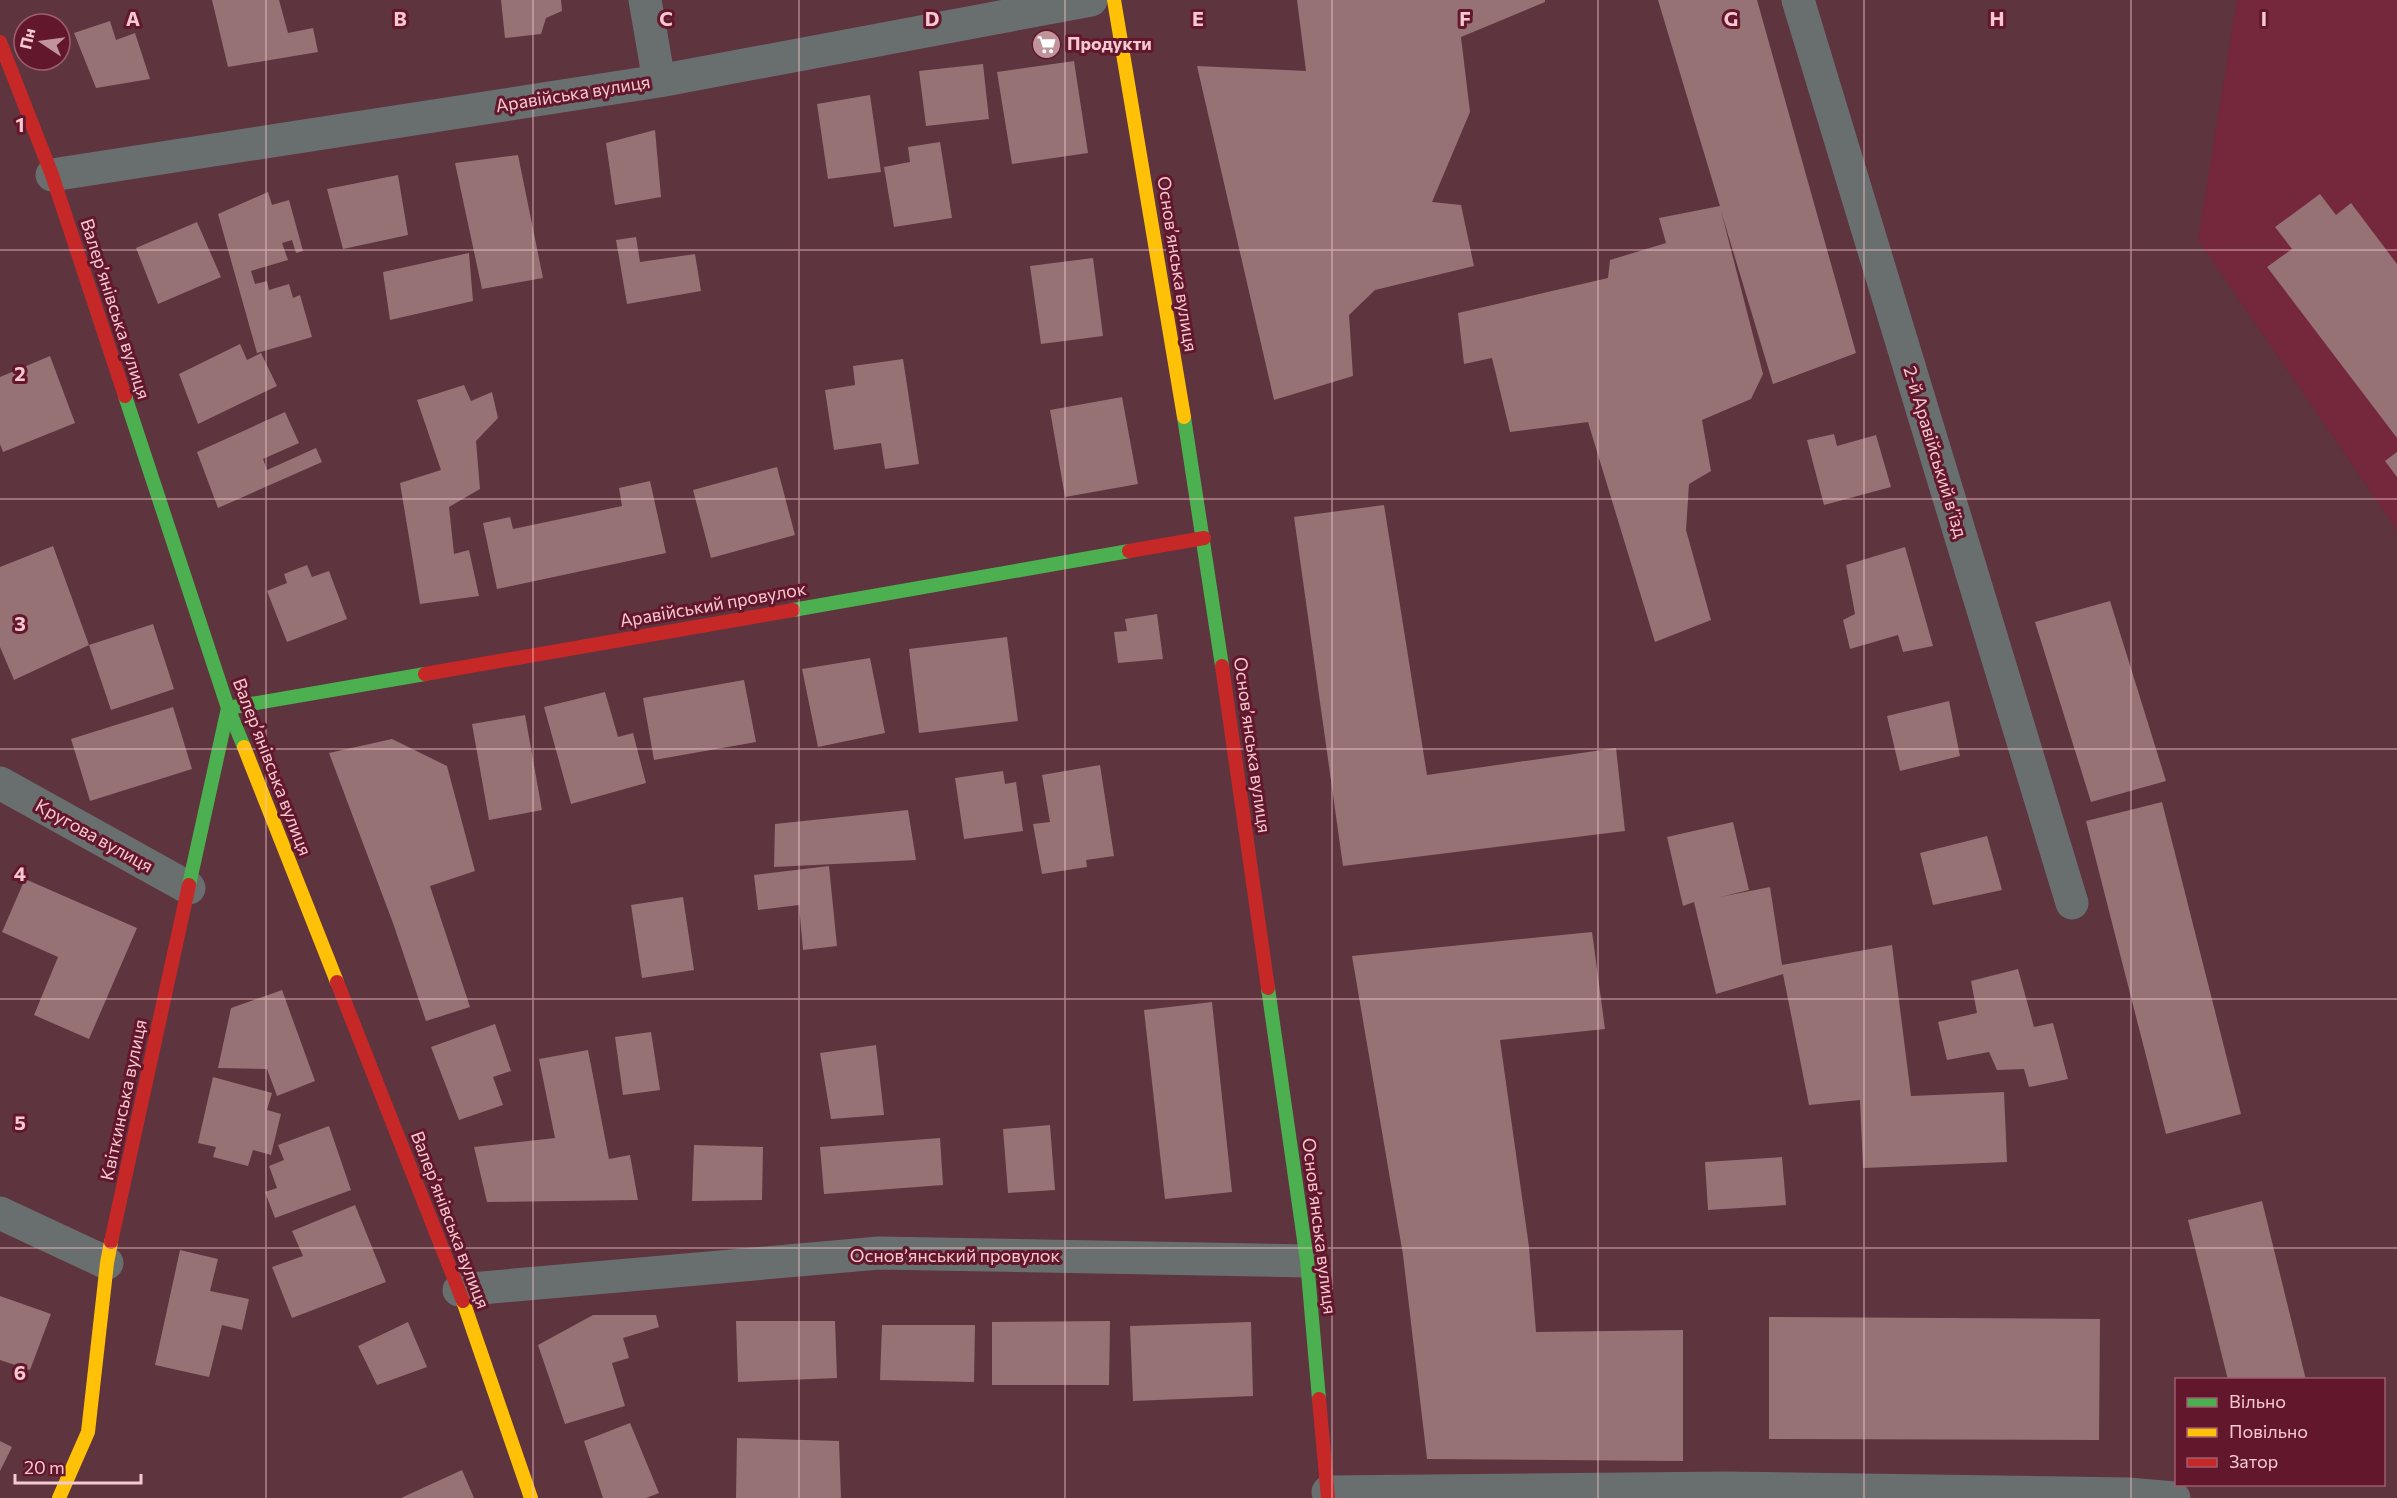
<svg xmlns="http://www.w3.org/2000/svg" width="2397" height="1498" font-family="Commissioner,sans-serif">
  <rect width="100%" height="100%" fill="#5e343e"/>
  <path fill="#75273b" d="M 2237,0 L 2397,0 L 2397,530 L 2198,240 Z"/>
  <path fill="#967274" d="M 212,0 L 279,0 L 288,33 L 313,28 L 318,52 L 228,67 Z
    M 501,0 L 561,0 L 562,11 L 546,18 L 541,34 L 505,38 Z
    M 1297,0 L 1545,0 L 1545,2 L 1461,37 L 1470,112 L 1432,202 L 1461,205 L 1474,266 L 1375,290 L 1349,315 L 1353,376 L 1274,400 L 1197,66 L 1306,71 Z
    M 1658,0 L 1757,0 L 1856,353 L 1773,384 L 1721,211 L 1763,374 L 1751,399 L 1702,420 L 1711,471 L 1689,484 L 1686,530 L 1711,620 L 1655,642 L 1588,422 L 1510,432 L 1492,358 L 1464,364 L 1458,313 L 1608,278 L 1610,260 L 1666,243 L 1659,218 L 1720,206 Z
    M 110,21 L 116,40 L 135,33 L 150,79 L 96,88 L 74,33 Z
    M 1074,61 L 1088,153 L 1012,164 L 997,72 Z
    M 983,64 L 989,119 L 926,126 L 919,71 Z
    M 870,95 L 881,172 L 828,179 L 817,104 Z
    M 655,130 L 661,197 L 615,205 L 606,143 Z
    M 940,142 L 952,218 L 894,227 L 884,167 L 910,162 L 908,147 Z
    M 518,155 L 543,278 L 482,289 L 455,163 Z
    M 398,175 L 408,235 L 343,249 L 327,189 Z
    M 268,192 L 272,205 L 289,200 L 303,251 L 296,253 L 292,240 L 282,243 L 288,260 L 251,271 L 255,284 L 267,281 L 269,290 L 289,284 L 293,298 L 300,295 L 312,337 L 257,353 L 218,214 Z
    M 2320,194 L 2336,215 L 2351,203 L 2397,264 L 2397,438 L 2267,267 L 2292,249 L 2275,227 Z
    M 197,222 L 221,277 L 158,304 L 136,248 Z
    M 636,237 L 640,262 L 695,254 L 701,291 L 627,304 L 616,240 Z
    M 469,253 L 473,301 L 390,320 L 383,272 Z
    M 1093,258 L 1103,336 L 1041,344 L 1030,266 Z
    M 240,344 L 247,360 L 261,353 L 277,386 L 198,424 L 179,374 Z
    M 50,356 L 75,423 L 3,452 L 0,444 L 0,377 Z
    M 903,359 L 919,464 L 885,469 L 881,443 L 834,450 L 825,390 L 855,385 L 853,366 Z
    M 464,385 L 471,401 L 492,392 L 498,418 L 476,441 L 480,489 L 449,507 L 454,554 L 469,550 L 479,596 L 420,604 L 400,483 L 441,470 L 417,400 Z
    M 1122,397 L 1138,484 L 1065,497 L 1050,410 Z
    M 285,412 L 299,443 L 263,459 L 267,470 L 316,448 L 322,462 L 218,508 L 197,452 Z
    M 1834,434 L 1837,446 L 1876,435 L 1891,487 L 1824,505 L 1807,440 Z
    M 2397,452 L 2397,477 L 2385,461 Z
    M 777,467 L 795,535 L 711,558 L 693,490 Z
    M 650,481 L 666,553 L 497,589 L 483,523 L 510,517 L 513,529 L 622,506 L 619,488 Z
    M 1384,505 L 1427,775 L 1616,748 L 1625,831 L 1343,866 L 1294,517 Z
    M 53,546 L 89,645 L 14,680 L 0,647 L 0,567 Z
    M 1905,547 L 1933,646 L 1903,652 L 1898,635 L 1850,649 L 1843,620 L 1855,614 L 1846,565 Z
    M 307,565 L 312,577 L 329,571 L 347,619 L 287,642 L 267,591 L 287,583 L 284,574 Z
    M 2110,601 L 2166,781 L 2091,802 L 2035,622 Z
    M 1157,614 L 1163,659 L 1118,663 L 1114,632 L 1127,631 L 1125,619 Z
    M 153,624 L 174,689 L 111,710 L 89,645 Z
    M 1007,637 L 1018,721 L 919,733 L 909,649 Z
    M 870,658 L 885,733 L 818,747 L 802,669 Z
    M 744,680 L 756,742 L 654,760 L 643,698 Z
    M 605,692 L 618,737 L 633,733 L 646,783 L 571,804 L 544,707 Z
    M 1949,701 L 1960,756 L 1900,771 L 1887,716 Z
    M 173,707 L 192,769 L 90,801 L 71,739 Z
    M 525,715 L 542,810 L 489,820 L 472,724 Z
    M 392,739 L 447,766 L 475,871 L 430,886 L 470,1007 L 426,1021 L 393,923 L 329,753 Z
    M 1100,765 L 1114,856 L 1086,860 L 1087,867 L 1042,874 L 1033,824 L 1050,822 L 1042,775 Z
    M 1003,771 L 1005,784 L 1016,782 L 1023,831 L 964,839 L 955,778 Z
    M 2162,802 L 2241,1114 L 2166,1134 L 2086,821 Z
    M 908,810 L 916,860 L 774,867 L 775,824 Z
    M 1733,822 L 1749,890 L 1720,897 L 1770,887 L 1782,965 L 1892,945 L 1911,1096 L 2004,1092 L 2007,1162 L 1863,1168 L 1860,1100 L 1809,1105 L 1783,974 L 1716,994 L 1694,902 L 1683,906 L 1667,837 Z
    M 1987,836 L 2002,890 L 1933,905 L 1920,853 Z
    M 829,866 L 837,946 L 803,950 L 799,905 L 758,910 L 754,875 Z
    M 25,879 L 137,928 L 89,1039 L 34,1015 L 58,957 L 2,932 Z
    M 683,897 L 694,970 L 642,978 L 631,905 Z
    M 1592,932 L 1605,1029 L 1500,1040 L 1529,1247 L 1536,1332 L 1683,1330 L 1683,1461 L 1427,1459 L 1403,1255 L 1352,956 Z
    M 2018,969 L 2034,1027 L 2053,1023 L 2068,1079 L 2029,1087 L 2024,1069 L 1997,1070 L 1989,1052 L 1947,1060 L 1938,1022 L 1977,1013 L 1971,981 Z
    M 282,990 L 315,1081 L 277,1096 L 267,1069 L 218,1068 L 231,1008 Z
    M 1212,1002 L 1232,1192 L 1165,1199 L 1144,1010 Z
    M 495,1024 L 511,1071 L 493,1077 L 503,1105 L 459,1120 L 431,1047 Z
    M 651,1032 L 660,1090 L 623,1095 L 615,1037 Z
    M 876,1045 L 884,1115 L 831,1119 L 820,1053 Z
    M 588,1050 L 609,1159 L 630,1155 L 638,1200 L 487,1202 L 474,1147 L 555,1138 L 539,1059 Z
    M 213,1077 L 272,1093 L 267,1110 L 281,1114 L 271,1155 L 253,1150 L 248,1166 L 213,1157 L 216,1147 L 198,1143 Z
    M 1050,1125 L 1055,1190 L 1008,1193 L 1003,1129 Z
    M 329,1126 L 351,1190 L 275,1218 L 265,1192 L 277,1188 L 269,1166 L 284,1160 L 278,1145 Z
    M 940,1138 L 943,1185 L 824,1194 L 820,1147 Z
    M 694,1145 L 763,1147 L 762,1200 L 692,1201 Z
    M 1782,1157 L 1786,1205 L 1708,1210 L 1705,1162 Z
    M 2262,1201 L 2306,1380 L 2228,1380 L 2188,1220 Z
    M 355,1205 L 386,1282 L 292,1318 L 272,1267 L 303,1256 L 292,1231 Z
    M 180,1250 L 218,1259 L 210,1291 L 249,1299 L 242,1330 L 222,1325 L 209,1377 L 155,1365 Z
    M 0,1296 L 51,1314 L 30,1370 L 0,1360 Z
    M 593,1315 L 656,1315 L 659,1327 L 623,1338 L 629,1358 L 612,1363 L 625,1406 L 565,1424 L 538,1345 Z
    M 1769,1317 L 2100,1319 L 2099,1440 L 1769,1439 Z
    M 736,1321 L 835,1321 L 837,1378 L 738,1382 Z
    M 1110,1321 L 1109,1385 L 992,1385 L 992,1322 Z
    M 408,1322 L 427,1367 L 377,1385 L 358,1346 Z
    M 1251,1322 L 1253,1396 L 1133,1401 L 1130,1326 Z
    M 882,1325 L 975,1325 L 974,1382 L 880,1380 Z
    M 630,1423 L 659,1493 L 646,1498 L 603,1498 L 584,1441 Z
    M 737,1438 L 839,1441 L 841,1498 L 736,1498 Z
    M 0,1441 L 12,1447 L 0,1471 Z
    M 462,1470 L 474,1498 L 401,1498 Z"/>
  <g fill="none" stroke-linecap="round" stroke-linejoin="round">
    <path stroke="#696f6e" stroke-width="33" d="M 645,0 L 659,81
      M 1798,0 L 2072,903
      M 52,175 L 659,81 L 1091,0
      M 0,783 L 189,888
      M 0,1213 L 107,1263
      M 459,1290 L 879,1253 L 1307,1261
      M 1328,1492 L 1728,1488 L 2128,1494 L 2174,1498"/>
    <path stroke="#4caf50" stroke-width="14" d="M 125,396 L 228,708 L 244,747
      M 1184,417 L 1222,666
      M 793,610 L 1129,551
      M 189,885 L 228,708 L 425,674
      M 1268,988 L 1307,1261 L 1319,1399"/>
    <path stroke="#ffc107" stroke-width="14" d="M 1114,0 L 1184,417
      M 244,747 L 337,982
      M 463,1301 L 531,1498
      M 59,1498 L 88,1432 L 107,1263 L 111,1242"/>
    <path stroke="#c62828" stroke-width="14" d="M 0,42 L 52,175 L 125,396
      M 1129,551 L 1204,538
      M 1222,666 L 1268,988
      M 425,674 L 793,610
      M 337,982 L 463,1301
      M 111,1242 L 189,885
      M 1319,1399 L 1328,1498"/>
  </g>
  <path fill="none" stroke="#f7c8cf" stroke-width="1.5" stroke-opacity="0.55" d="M 266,0 L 266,1498M 533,0 L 533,1498M 799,0 L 799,1498M 1065,0 L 1065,1498M 1332,0 L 1332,1498M 1598,0 L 1598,1498M 1864,0 L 1864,1498M 2131,0 L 2131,1498M 0,250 L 2397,250M 0,499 L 2397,499M 0,749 L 2397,749M 0,999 L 2397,999M 0,1248 L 2397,1248"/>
  <defs>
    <symbol id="supermarket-disc" viewBox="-11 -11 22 22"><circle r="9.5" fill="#c1949c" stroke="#63172c"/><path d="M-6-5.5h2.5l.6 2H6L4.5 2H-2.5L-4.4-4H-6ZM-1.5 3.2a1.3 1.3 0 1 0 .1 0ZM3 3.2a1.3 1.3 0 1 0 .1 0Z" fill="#fff"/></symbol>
  </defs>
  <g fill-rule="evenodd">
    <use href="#supermarket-disc" x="1030" y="28" width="33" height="33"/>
  </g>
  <g text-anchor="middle" stroke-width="6" stroke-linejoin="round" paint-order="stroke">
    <g font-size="18" font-weight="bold" fill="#f7c8cf" stroke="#63172c" text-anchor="start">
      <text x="1067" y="50">Продукти</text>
    </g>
    <g font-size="18" fill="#f7c8cf" stroke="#63172c">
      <text transform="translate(573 94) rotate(-9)" y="6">Аравійська вулиця</text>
      <text transform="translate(1177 264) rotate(81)" y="6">Основ’янська вулиця</text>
      <text transform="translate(115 309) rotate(72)" y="6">Валер’янівська вулиця</text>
      <text transform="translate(1935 452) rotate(73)" y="6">2-й Аравійський в’їзд</text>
      <text transform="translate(713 605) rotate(-10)" y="6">Аравійський провулок</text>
      <text transform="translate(1252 745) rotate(82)" y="6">Основ’янська вулиця</text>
      <text transform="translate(272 767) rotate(69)" y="6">Валер’янівська вулиця</text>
      <text transform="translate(94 836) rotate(29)" y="6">Кругова вулиця</text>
      <text transform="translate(124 1100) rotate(-78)" y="6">Квіткинська вулиця</text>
      <text transform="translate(450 1220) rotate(69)" y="6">Валер’янівська вулиця</text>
      <text transform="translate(1319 1226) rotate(83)" y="6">Основ’янська вулиця</text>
      <text x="955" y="1262">Основ’янський провулок</text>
    </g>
  </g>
  <g font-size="20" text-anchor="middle" font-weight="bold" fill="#f7c8cf" stroke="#63172c" stroke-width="6" stroke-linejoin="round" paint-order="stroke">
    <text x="133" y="26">A</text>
    <text x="400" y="26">B</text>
    <text x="666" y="26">C</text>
    <text x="932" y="26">D</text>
    <text x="1198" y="26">E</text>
    <text x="1465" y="26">F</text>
    <text x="1731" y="26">G</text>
    <text x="1997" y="26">H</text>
    <text x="2264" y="26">I</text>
    <text x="20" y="132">1</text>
    <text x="20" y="381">2</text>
    <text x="20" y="631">3</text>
    <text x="20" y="881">4</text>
    <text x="20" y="1130">5</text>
    <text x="20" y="1380">6</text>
  </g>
  <rect x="2175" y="1378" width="210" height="108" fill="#63172c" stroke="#9e5e6d" stroke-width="1.5"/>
  <rect x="2187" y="1398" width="30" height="9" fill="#4caf50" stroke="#9e5e6d" stroke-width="1.5"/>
  <text x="2229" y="1408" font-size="18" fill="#f7c8cf">Вільно</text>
  <rect x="2187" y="1428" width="30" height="9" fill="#ffc107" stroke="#9e5e6d" stroke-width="1.5"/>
  <text x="2229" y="1438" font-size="18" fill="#f7c8cf">Повільно</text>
  <rect x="2187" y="1458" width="30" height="9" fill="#c62828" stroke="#9e5e6d" stroke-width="1.5"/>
  <text x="2229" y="1468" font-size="18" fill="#f7c8cf">Затор</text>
  <g transform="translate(42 42) rotate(283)"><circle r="28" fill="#63172c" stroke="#9e5e6d" stroke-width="1.5"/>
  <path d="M0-4.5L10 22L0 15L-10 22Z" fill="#c1949c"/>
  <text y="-9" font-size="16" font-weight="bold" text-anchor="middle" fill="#f7c8cf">Пн</text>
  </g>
  <path d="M15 1474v9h126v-9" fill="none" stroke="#f7c8cf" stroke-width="3"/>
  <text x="24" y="1474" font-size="18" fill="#f7c8cf" stroke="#63172c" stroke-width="4.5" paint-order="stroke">20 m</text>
</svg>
